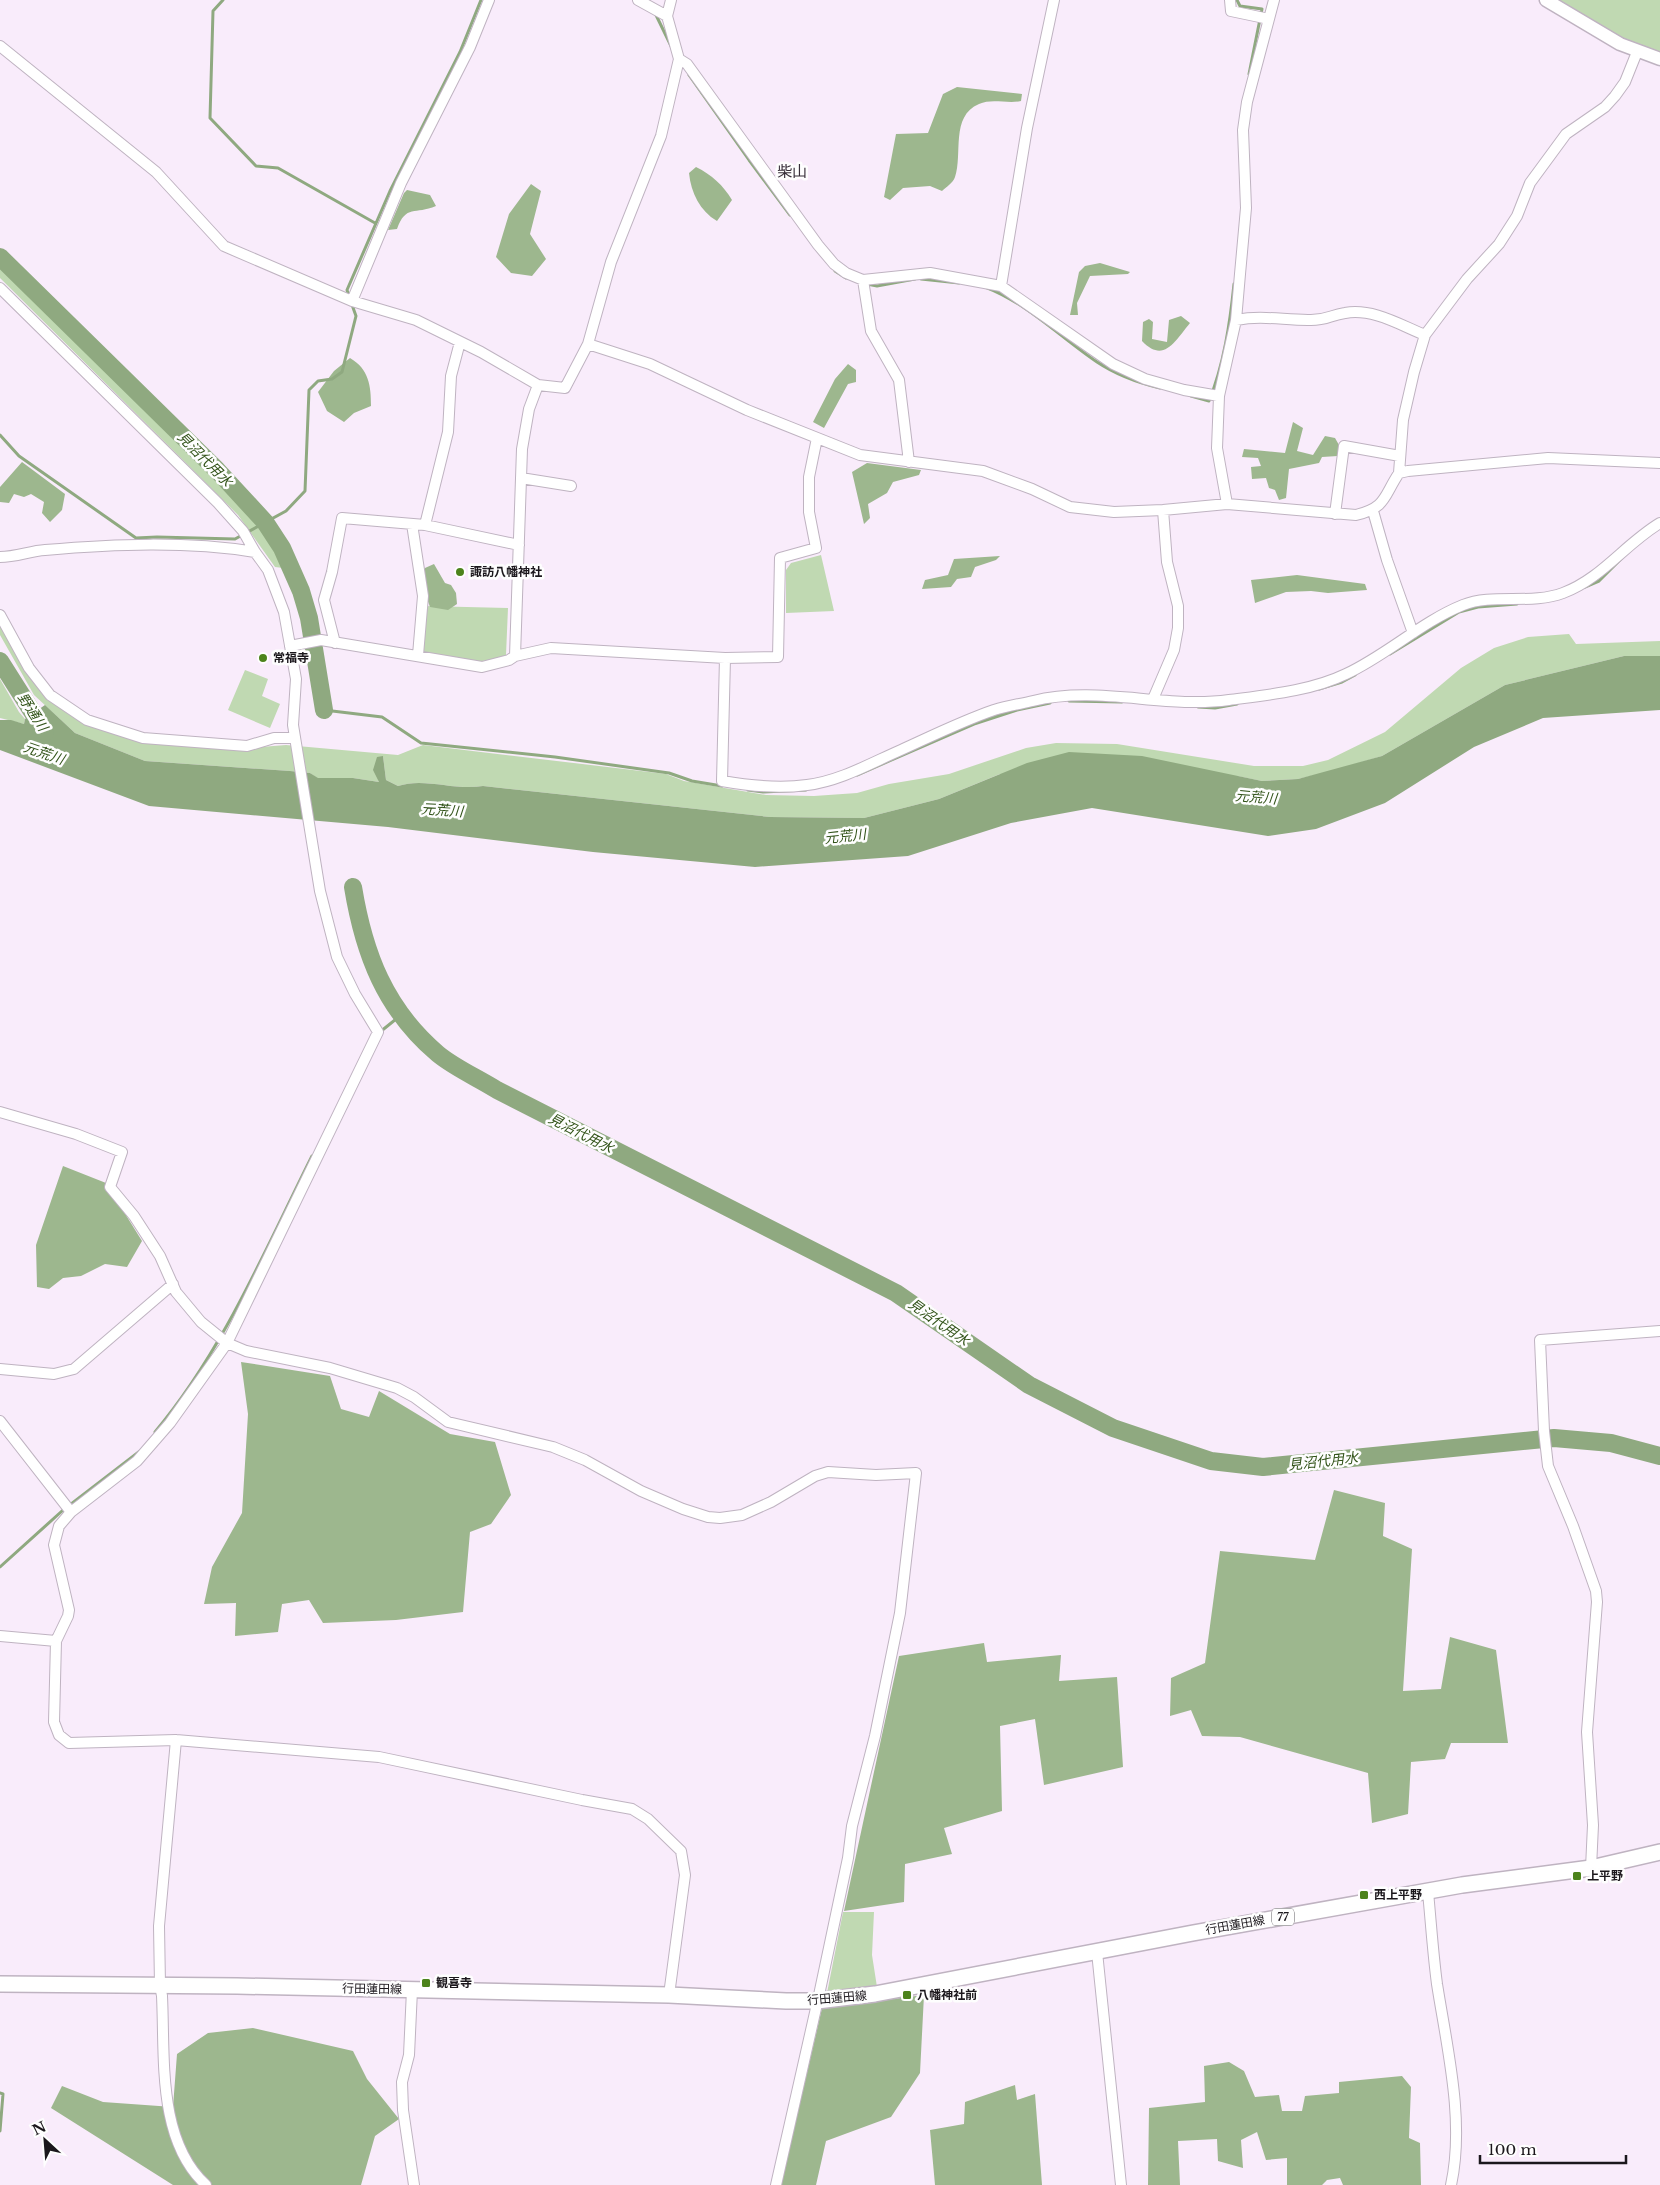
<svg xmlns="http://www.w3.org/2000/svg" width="1660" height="2185" font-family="'Libre Baskerville','Noto Sans JP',serif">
  <rect width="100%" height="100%" fill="#f9ecfb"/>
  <path fill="#c0d9b2" d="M 1556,0 L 1660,0 L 1660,53 L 1626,40 Z
    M 0,264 L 256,519 L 272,543 L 296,589 L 308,637 L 304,638 L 299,610 L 283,568 L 275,567 L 238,515 L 0,278 Z
    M 821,555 L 834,611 L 786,613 L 786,570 L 791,563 Z
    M 425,606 L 508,608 L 506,655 C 480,668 451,657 424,652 L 422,648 Z
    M 0,620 L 45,695 L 141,740 L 261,747 L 286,745 L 398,755 L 423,745 L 666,774 L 684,781 L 766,795 L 814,796 L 857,793 L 889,784 L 949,774 L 1026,748 L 1056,743 L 1117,744 L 1254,766 L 1303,766 L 1328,760 L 1385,732 L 1461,668 L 1494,648 L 1528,637 L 1569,634 L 1576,644 L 1660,641 L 1660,656 L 1624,656 L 1505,685 L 1382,756 L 1332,771 L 1298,779 L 1262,781 L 1237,776 L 1000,774 L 939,799 L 864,818 L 770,817 L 483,786 C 455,791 424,777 398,786 L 386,780 L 383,756 L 376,772 L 379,782 L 353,778 L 317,778 L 310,773 L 290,771 L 145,761 L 75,733 L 34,695 L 0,635 Z
    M 245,670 L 268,679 L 262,696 L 280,704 L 270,728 L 228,710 Z
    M 0,679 L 19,712 L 25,719 L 24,724 L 0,718 Z
    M 843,1912 L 874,1912 L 872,1955 L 877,1987 L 827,1993 Z"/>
  <path fill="#9db78e" d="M 957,87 L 1022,94 L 1021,101 C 1007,104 992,98 979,104 C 950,116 963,155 955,177 C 953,183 946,187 942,191 L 930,186 L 903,188 L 890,200 L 884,197 L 896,134 L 928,133 L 943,94 Z
    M 696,167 C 712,175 723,185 732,200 L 717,221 C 700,211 691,193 689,173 Z
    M 531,184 L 541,191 L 530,234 L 546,259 L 532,276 L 511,273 L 496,257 L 509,214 Z
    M 407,190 L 430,195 L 436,206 C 415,215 406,204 397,229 L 388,230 L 404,193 Z
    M 1100,263 L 1130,272 L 1128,274 L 1090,276 L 1077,303 L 1078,315 L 1070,315 L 1079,272 L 1085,266 Z
    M 1181,316 L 1190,323 C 1175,341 1164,364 1142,341 L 1143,322 L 1149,319 L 1153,322 L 1152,339 L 1167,342 L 1169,320 Z
    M 350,358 C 369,369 371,386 371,406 L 354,413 L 344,422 L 327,411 L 318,392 L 334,371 Z
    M 848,364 L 856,370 L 856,382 L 848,384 L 824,428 L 813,422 L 835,379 Z
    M 1293,422 L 1303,428 L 1297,451 L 1313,455 L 1325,436 L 1335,438 L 1339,445 L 1338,456 L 1322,457 L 1319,463 L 1289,469 L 1286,498 L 1279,500 L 1275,490 L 1269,488 L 1266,478 L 1252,479 L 1251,467 L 1261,466 L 1258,458 L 1242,457 L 1244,449 L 1285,453 Z
    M 22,462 L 65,494 L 62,510 L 50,522 L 42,513 L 44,502 L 31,494 L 24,497 L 14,494 L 9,503 L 0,502 L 0,487 Z
    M 867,463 L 921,470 L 919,475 L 893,482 L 887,493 L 868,504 L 870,518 L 864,524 L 852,472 Z
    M 1000,556 L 996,560 L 975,567 L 971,577 L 957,579 L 951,587 L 922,589 L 925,580 L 948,575 L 954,559 Z
    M 434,564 L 445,583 L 451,585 L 456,593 L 457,604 L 448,610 L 430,607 L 425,593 L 425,568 Z
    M 1297,575 L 1365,584 L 1367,590 L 1328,593 L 1311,591 L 1286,592 L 1255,603 L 1251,580 Z
    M 63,1166 L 106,1183 L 142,1241 L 127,1267 L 105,1264 L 81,1276 L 63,1278 L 49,1289 L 37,1287 L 36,1245 Z
    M 241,1362 L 330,1376 L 341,1409 L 369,1417 L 379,1391 L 450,1434 L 495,1442 L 511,1495 L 491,1524 L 470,1532 L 463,1612 L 396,1620 L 323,1623 L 309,1600 L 282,1604 L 278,1632 L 235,1636 L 236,1603 L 204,1604 L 212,1567 L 242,1513 L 248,1414 Z
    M 1334,1490 L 1385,1503 L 1383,1536 L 1412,1549 L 1403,1691 L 1441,1689 L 1450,1637 L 1496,1650 L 1508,1743 L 1451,1743 L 1445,1759 L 1411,1762 L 1408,1814 L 1372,1823 L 1368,1773 L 1240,1737 L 1202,1736 L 1191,1710 L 1170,1716 L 1171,1678 L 1205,1663 L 1220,1551 L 1315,1560 Z
    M 984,1643 L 987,1662 L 1061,1655 L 1059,1681 L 1117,1677 L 1123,1767 L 1044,1785 L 1035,1719 L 1000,1726 L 1002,1811 L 944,1828 L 952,1854 L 905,1864 L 904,1902 L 844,1911 L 899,1656 Z
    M 924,1995 L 920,2073 L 891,2117 L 826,2141 L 816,2185 L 781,2185 L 822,2008 Z
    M 253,2028 L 353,2051 L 367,2079 L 399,2119 L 375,2136 L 361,2185 L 173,2185 L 51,2108 L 62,2086 L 103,2102 L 173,2107 L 177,2054 L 208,2033 Z
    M 1229,2062 L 1244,2071 L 1255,2097 L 1279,2095 L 1282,2111 L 1302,2111 L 1305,2096 L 1339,2093 L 1339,2082 L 1402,2076 L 1411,2087 L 1409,2138 L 1420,2143 L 1421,2185 L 1343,2185 L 1340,2178 L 1327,2180 L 1322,2185 L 1287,2185 L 1287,2158 L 1266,2160 L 1257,2132 L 1241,2140 L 1243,2168 L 1218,2161 L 1217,2139 L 1178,2141 L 1180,2185 L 1148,2185 L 1149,2108 L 1205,2102 L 1204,2066 Z
    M 1015,2085 L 1017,2100 L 1035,2094 L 1042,2185 L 935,2185 L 930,2130 L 964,2124 L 965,2102 Z"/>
  <path fill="#8fa980" d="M 1624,656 L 1660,656 L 1660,710 L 1543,718 L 1474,747 L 1385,803 L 1316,829 L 1268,836 L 1092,808 L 1011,823 L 908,856 L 755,867 L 593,852 L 388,827 L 149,806 L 0,750 L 0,720 L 11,720 L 24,724 L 25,719 L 45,705 L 75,733 L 145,761 L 290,771 L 310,773 L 318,778 L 353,778 L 379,782 L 373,770 L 377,757 L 383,756 L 386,780 L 398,786 C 424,777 455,791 483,786 L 770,817 L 864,818 L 939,799 L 1027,763 L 1069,752 L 1142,756 L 1262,781 L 1298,779 L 1382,756 L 1505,685 Z"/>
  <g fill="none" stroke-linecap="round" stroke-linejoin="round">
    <path stroke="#8fa980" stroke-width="3" d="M 223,0 L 213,11 L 210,118 L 256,166 L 278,168 L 375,223
      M 1237,0 L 1240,6 L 1262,9 L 1249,74
      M 655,13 L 672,48
      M 689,75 L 749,160 L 790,215
      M 835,271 L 846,278
      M 921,279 L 959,283
      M 867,284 L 877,286 L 915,279
      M 985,287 C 1027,303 1060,337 1097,362 C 1115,374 1139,383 1160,388
      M 349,296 L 347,290 L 390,191 L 460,52 L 481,0
      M 1191,396 L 1209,401 C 1224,364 1230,323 1234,284
      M 0,435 L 19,456 L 136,538 L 157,537 L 235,539 L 286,511 L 305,491 L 309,390 L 318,381 L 332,379 L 342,372 L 356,316 L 351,302
      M 1585,587 L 1599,581 L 1621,559
      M 1390,654 L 1459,612 L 1478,607 L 1517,604
      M 1319,689 L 1342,682 L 1355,675
      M 1069,701 L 1122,702
      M 1198,707 L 1215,708 L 1237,704
      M 324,710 L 382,717 L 421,743 L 555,757 L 669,773 L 692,781 L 722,786
      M 857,775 L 974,724 L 1017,710 L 1050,703
      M 748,790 L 763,792 L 806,790
      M 380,1032 L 401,1015
      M 155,1432 C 223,1351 265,1250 312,1156
      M 0,1567 L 62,1511 L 140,1451
      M 0,2093 L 3,2094 L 0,2131"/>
    <path stroke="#8fa980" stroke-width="10" d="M 353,887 C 364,954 385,1009 438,1054 C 455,1068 478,1078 497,1090 L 896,1293"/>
    <path stroke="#8fa980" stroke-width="18" d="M 0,257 L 217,470 L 265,522 L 282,548 L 301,591 L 309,618 L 324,710
      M 0,661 L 45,732
      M 353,887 C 364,954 385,1009 438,1054 C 455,1068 478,1078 497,1090 L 896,1293 L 1029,1385 L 1113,1428 L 1211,1461 L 1263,1467 L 1554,1438 L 1611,1443 L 1660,1456"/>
    <defs>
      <path id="minor" d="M 638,0 L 667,16
        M 1230,0 L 1231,11 L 1269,19
        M 0,46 L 156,172 L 224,246 L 352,301 L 416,320 L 481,352 L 538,385
        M 679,59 L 687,64 L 818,245 L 834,264 L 846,273 L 863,280 L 930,273 L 1001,286 L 1113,364 L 1145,379 L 1184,390 L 1219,396
        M 863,280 L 871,331 L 899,380 L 909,462
        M 1001,286 L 1027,128 L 1054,0
        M 0,288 L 218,503 L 243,531 L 255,552 L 268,570 L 284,612 L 296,679 L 293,725 L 320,891 L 337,957 L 355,994 L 378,1032 L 227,1343 L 170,1423 L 137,1461 L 71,1512 L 59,1526 L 54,1545 L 69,1610 L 68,1616 L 56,1641
        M 352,301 L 401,183 L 470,47 L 489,0
        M 1236,320 C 1262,315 1282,320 1308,320 C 1326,321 1330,315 1345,313 C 1373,308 1400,325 1425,335
        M 588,344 L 650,364 L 747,410 L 860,455 L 983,471 L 1032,489 L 1070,507 L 1114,512 L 1163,510 L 1227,504 L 1356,515 C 1387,507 1383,497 1399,473 L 1408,471 L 1548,458 L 1660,463
        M 1399,473 L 1403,420 L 1414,372 L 1425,335 L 1467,279 L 1499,244 L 1517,216 L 1530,183 L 1566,134 L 1605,107 L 1615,96 L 1625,82 L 1637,52
        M 521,478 L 571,486
        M 1227,504 L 1217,448 L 1219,396 L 1236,320 L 1240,274 L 1246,208 L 1243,130 L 1247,102 L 1274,0
        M 1373,511 L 1387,560 L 1413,633
        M 1335,514 L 1344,446 L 1400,456
        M 412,524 L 423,596 L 418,655
        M 425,525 L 448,432 L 451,376 L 460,342
        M 0,557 C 16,557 30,551 45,550 C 115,544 186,541 255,552
        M 0,615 L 29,668 L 50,695 L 87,720 L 143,738 L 247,746 L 274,738 L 295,738
        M 335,643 L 324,600 L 332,572 L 342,518 L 425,525 L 519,545
        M 290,646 L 321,640 L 482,667 L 509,660 L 515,656 L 551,648 L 725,658 L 778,657 L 780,558 L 816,548 L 809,512 L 809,477 L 817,438
        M 515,656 L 522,449 L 529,409 L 538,385 L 565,388 L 588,344 L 611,262 L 661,136 L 679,59 L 667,16 L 671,0
        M 725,658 L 722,781 C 751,786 778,789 807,785 C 840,781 871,763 901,750 C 932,736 962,721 994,710 C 1007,706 1020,704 1033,701 C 1098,685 1164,709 1229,700 C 1267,695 1311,691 1346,674 C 1387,655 1421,622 1463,605 C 1493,593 1531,605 1563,593 C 1601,579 1625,544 1660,523
        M 1153,699 L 1174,650 L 1178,628 L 1178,606 L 1167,562 L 1163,510
        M 0,1112 L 76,1134 L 122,1152 L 110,1187 L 134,1216 L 160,1256 L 176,1292 L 201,1322 L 227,1343 L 246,1351 L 330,1368 L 397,1388 L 414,1397 L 448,1422 L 553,1447 L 585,1460 L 641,1491 L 683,1509 L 708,1517 L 720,1518 L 742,1515 L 771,1502 L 815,1476 L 828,1472 L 876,1475 L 916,1473 L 900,1613 L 875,1736 L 852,1826 L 848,1858 L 819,1995 L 776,2185
        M 0,1369 L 54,1374 L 74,1369 L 173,1284
        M 0,1421 L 71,1512
        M 0,1636 L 56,1641 L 54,1722 L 59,1735 L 69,1743 L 176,1740 L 379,1757 L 582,1800 L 632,1809 L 648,1819 L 681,1851 L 685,1875 L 669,1995
        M 176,1740 L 159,1926 L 160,1985 L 162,1996 C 165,2058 157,2140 206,2185
        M 1591,1868 L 1593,1825 L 1587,1732 L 1597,1602 L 1596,1591 L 1573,1526 L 1548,1466 L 1544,1431 L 1540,1340 L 1660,1331
        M 1428,1892 C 1431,1923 1433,1954 1437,1984 C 1447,2048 1465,2121 1451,2185
        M 1097,1952 L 1121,2185
        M 412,1990 L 409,2055 L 402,2082 L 403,2110 L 414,2185"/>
      <path id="tertiary" d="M 1546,0 L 1620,44 L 1660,59"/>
      <path id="primary" d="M 0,1984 L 237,1986 L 669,1995 L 786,2001 L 817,2001 L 875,1994 L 1193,1933 L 1462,1885 L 1591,1868 L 1660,1852"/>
    </defs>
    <use href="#minor" stroke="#bfb3c1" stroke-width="12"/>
    <use href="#tertiary" stroke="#bfb3c1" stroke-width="15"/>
    <use href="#primary" stroke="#bfb3c1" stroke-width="18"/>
    <use href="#minor" stroke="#fff" stroke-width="10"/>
    <use href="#tertiary" stroke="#fff" stroke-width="12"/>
    <use href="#primary" stroke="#fff" stroke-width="15"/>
  </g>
  <g fill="#4c831b" stroke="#fefefe" stroke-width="2">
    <circle cx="460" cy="572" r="5"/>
    <circle cx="263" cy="658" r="5"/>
    <rect x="1572" y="1871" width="10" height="10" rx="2.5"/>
    <rect x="1359" y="1890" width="10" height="10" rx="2.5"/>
    <rect x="421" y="1978" width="10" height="10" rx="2.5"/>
    <rect x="902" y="1990" width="10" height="10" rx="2.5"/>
  </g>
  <g text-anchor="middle" stroke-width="5" stroke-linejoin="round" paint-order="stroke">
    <rect fill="#fefefe" stroke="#5f5c60" stroke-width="1" x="1272" y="1908.5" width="22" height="17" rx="4"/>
    <g font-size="11" font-weight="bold" fill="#1b171c">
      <text x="1283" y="1921">77</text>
    </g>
    <g font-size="12" font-weight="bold" fill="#1b171c" stroke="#fefefe" text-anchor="start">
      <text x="470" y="576">諏訪八幡神社</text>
      <text x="273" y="662">常福寺</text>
      <text x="1587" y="1880">上平野</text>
      <text x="1374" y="1899">西上平野</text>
      <text x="436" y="1987">観喜寺</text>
      <text x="917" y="1999">八幡神社前</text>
    </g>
    <g font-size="12" fill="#1b171c" stroke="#fefefe">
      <text transform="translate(1235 1925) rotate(-10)" y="4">行田蓮田線</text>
      <text transform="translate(372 1989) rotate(1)" y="4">行田蓮田線</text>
      <text transform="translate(837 1998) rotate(-5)" y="4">行田蓮田線</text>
    </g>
    <g font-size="14" font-style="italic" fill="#325319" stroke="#fefefe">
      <text transform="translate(205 459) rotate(45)" y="5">見沼代用水</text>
      <text transform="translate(33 712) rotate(57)" y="5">野通川</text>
      <text transform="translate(44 753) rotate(19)" y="5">元荒川</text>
      <text transform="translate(1256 797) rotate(5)" y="5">元荒川</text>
      <text transform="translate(442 810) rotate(4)" y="5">元荒川</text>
      <text transform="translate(845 836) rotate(-6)" y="5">元荒川</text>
      <text transform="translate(581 1133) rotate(27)" y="5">見沼代用水</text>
      <text transform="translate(939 1322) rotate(35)" y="5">見沼代用水</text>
      <text transform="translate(1323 1461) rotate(-6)" y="5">見沼代用水</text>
    </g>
    <g font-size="15" fill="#372e39" stroke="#fefefe">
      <text x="792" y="177">柴山</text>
    </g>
  </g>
  <g transform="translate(45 2140) rotate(334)" stroke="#fefefe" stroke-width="4" paint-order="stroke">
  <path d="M0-4L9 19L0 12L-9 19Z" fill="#1b171c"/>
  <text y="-8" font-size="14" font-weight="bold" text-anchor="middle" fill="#1b171c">N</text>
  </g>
  <path d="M1480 2155v8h146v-8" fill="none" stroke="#1b171c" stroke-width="2.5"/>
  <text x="1488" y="2155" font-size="15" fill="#1b171c" stroke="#fefefe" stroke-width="4" paint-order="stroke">100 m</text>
</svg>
